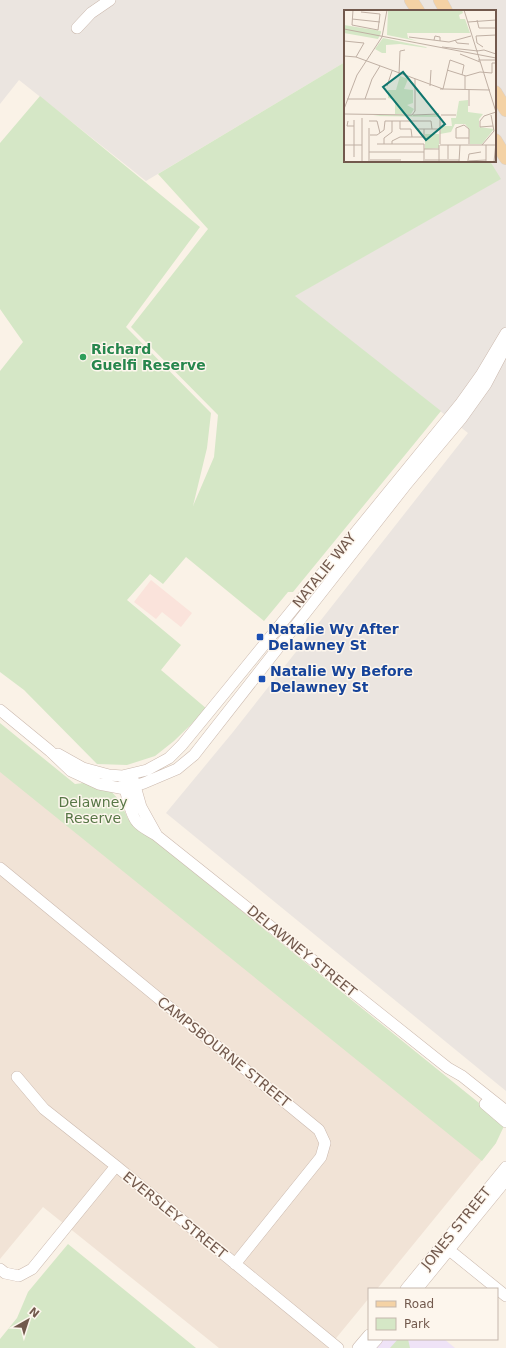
<svg xmlns="http://www.w3.org/2000/svg" width="506" height="1348" font-family="'DejaVu Sans',sans-serif">
  <rect width="100%" height="100%" fill="#faf2e7"/>
  <path fill="#f1e3d6" d="M 0,743 L 496,1143 L 377,1289 L 369,1289 L 369,1298 L 328,1348 L 219,1348 L 43,1207 L 0,1259 Z"/>
  <path fill="#fae3db" d="M 151,580 L 192,613 L 181,627 L 162,612 L 156,619 L 134,602 Z"/>
  <path fill="#ebe5e0" d="M 0,0 L 506,0 L 506,1091 L 166,813 L 233,732 L 468,433 L 294,296 L 500,179 L 490,161 L 495,161 L 495,11 L 345,11 L 345,62 L 146,181 L 19,80 L 0,104 Z"/>
  <path fill="#efe3f7" d="M 376,1339 L 444,1339 L 455,1348 L 370,1348 Z"/>
  <path fill="#d5e7c6" d="M 345,62 L 345,161 L 490,161 L 501,179 L 295,296 L 441,411 L 293,592 L 288,592 L 264,621 L 186,557 L 163,584 L 150,574 L 127,600 L 181,645 L 161,670 L 207,709 L 174,741 L 155,756 L 127,765 L 97,764 L 24,690 L 0,672 L 0,371 L 23,342 L 0,309 L 0,143 L 40,96 L 200,227 L 126,327 L 211,413 L 207,448 L 193,506 L 214,457 L 218,415 L 131,327 L 208,229 L 158,174 Z
    M 0,723 L 75,784 L 92,782 L 109,789 L 120,801 L 128,819 L 505,1124 L 496,1143 L 482,1161 L 0,772 Z
    M 68,1244 L 196,1348 L 0,1348 L 0,1339 L 17,1318 L 28,1292 Z
    M 398,1339 L 408,1339 L 410,1348 L 390,1348 Z"/>
  <g fill="none" stroke-linecap="round" stroke-linejoin="round">
    <defs>
      <path id="minor" d="M 77,28 L 91,13 L 110,0
        M 0,710 L 50,751 L 71,771 L 99,784 L 125,789 L 144,783 L 177,769 L 194,755 L 405,486 L 461,419 L 486,384 L 506,346
        M 58,754 L 83,768 L 109,775 L 122,776 L 147,770 L 169,758 L 182,745 L 223,695 L 461,403 L 481,375 L 506,333
        M 133,779 L 141,807 L 156,834
        M 124,782 C 126,793 130,814 137,822 C 142,828 150,831 156,835 L 448,1068 L 462,1076 L 506,1111
        M 0,868 L 319,1130 L 325,1143 L 321,1157 L 235,1264
        M 17,1077 L 44,1109 L 116,1166 L 338,1348
        M 485,1104 L 506,1122
        M 443,1245 L 506,1296
        M 0,1269 L 5,1273 L 19,1276 L 32,1269 L 116,1166
        M 406,1289 L 506,1167
        M 417,1289 L 506,1180
        M 358,1348 L 369,1335
        M 369,1348 L 377,1339"/>
      <path id="major" d="M 411,0 L 418,11
        M 440,0 L 446,11
        M 495,92 L 506,110
        M 495,140 L 506,158"/>
    </defs>
    <use href="#minor" stroke="#cbb9ae" stroke-width="12"/>
    <use href="#major" stroke="#d8d1cd" stroke-width="14"/>
    <use href="#minor" stroke="#fff" stroke-width="11"/>
    <use href="#major" stroke="#f4d2a5" stroke-width="13"/>
  </g>
  <circle fill="#2e9e5b" stroke="#fdf6ed" stroke-width="1.5" cx="83" cy="357" r="4"/>
  <g fill="#1a4fb4" stroke="#fdf6ed" stroke-width="1.5">
    <rect x="256" y="633" width="8" height="8" rx="2"/>
    <rect x="258" y="675" width="8" height="8" rx="2"/>
  </g>
  <g text-anchor="middle" stroke-width="3" stroke-linejoin="round" paint-order="stroke">
    <g font-size="14" font-weight="bold" fill="#27864d" stroke="#fdf6ed" text-anchor="start">
      <text x="91" y="354">Richard<tspan x="91" dy="16">Guelfi Reserve</tspan></text>
    </g>
    <g font-size="14" fill="#72594d" stroke="#fdf6ed">
      <text transform="translate(324 570) rotate(-51)" y="5">NATALIE WAY</text>
      <text transform="translate(302 951) rotate(39)" y="5">DELAWNEY STREET</text>
      <text transform="translate(224 1052) rotate(39)" y="5">CAMPSBOURNE STREET</text>
      <text transform="translate(175 1215) rotate(39)" y="5">EVERSLEY STREET</text>
      <text transform="translate(456 1228) rotate(-51)" y="5">JONES STREET</text>
    </g>
    <g font-size="14" font-weight="bold" fill="#164399" stroke="#fdf6ed" text-anchor="start">
      <text x="268" y="634">Natalie Wy After<tspan x="268" dy="16">Delawney St</tspan></text>
      <text x="270" y="676">Natalie Wy Before<tspan x="270" dy="16">Delawney St</tspan></text>
    </g>
    <g font-size="14" fill="#577746" stroke="#fdf6ed">
      <text x="93" y="807">Delawney<tspan x="93" dy="16">Reserve</tspan></text>
    </g>
  </g>
  <g transform="translate(344 10)">
    <rect width="152" height="152" fill="#faf2e7"/>
    <path d="M 44,0 L 118,0 L 119,3 L 115,5 L 116,9 L 121,9 L 126,23 L 63,23 L 64,28 L 73,31 L 43,25 ZM 0,15 L 37,21 L 37,23 L 34,29 L 0,23 ZM 39,28 L 82,37 L 83,38 L 56,34 L 42,35 L 42,43 L 38,43 L 31,39 ZM 56,66 L 64,69 L 60,79 L 69,80 L 69,93 L 63,95 L 70,99 L 67,104 L 51,104 L 51,90 L 44,88 L 44,80 L 52,80 ZM 124,90 L 124,102 L 139,104 L 135,109 L 135,117 L 150,119 L 138,134 L 126,134 L 125,119 L 121,114 L 111,114 L 107,122 L 96,124 L 97,116 L 108,116 L 107,108 L 112,108 L 115,91 ZM 94,105 L 94,107 L 29,106 L 36,105 ZM 81,124 L 95,124 L 95,138 L 81,139 Z" fill="#d5e7c6"/>
    <path fill="none" stroke="#c0b0a4" stroke-width="1" d="M 9,0 L 8,15 L 34,20 L 36,4 L 17,2M 120,0 L 152,102M 130,0 L 149,0M 8,9 L 36,12M 133,10 L 135,18 L 152,18M 124,12 L 152,10M 0,19 L 152,48M 65,27 L 105,32 L 127,26M 90,30 L 91,26 L 96,27 L 96,31M 111,30 L 113,33 L 125,34M 0,31 L 20,33 L 12,47M 98,37 L 134,41M 139,37 L 133,33 L 132,26 L 152,25M 133,41 L 140,40 L 152,44M 116,44 L 136,52M 0,46 L 12,47 L 99,79 L 146,80M 134,50 L 152,50M 103,60 L 122,66 L 136,62 L 148,63M 148,63 L 148,53 L 152,53M 55,64 L 56,41 L 61,40M 43,76 L 48,61M 86,76 L 87,60M 96,79 L 99,79 L 106,50 L 120,55 L 118,65M 121,79 L 121,66M 125,80 L 125,96M 3,89 L 42,89M 21,89 L 28,69 L 36,56M 0,99 L 13,65 L 38,27 L 43,0M 1,104 L 68,105 L 71,101 L 71,69M 69,105 L 95,104M 97,105 L 112,105M 96,106 L 96,134M 4,111 L 3,116 L 10,116M 25,111 L 33,111 L 36,123M 41,111 L 87,111 L 88,119M 56,111 L 56,119 L 67,119 L 68,127M 149,116 L 136,117 L 136,111 L 140,106 L 152,102M 25,118 L 25,152M 74,119 L 96,119M 26,125 L 33,125 L 40,120 L 41,111M 33,134 L 80,134 L 80,152M 40,134 L 40,128 L 48,122 L 48,111M 48,134 L 48,131 L 56,127 L 80,127 L 80,119M 125,134 L 125,119 L 120,115 L 112,118 L 112,128 L 125,128M 0,135 L 18,135M 95,135 L 95,152M 96,135 L 125,135M 125,135 L 151,135M 138,135 L 150,121 L 147,105M 142,135 L 142,152M 80,139 L 95,139M 25,142 L 80,142M 10,147 L 10,110M 104,149 L 104,135M 26,150 L 57,150M 81,150 L 115,150M 124,150 L 125,144 L 137,142M 123,151 L 142,150M 18,152 L 18,108M 115,152 L 116,135M 150,152 L 152,132"/>
    <path fill="#0f766e" fill-opacity="0.15" stroke="#0f766e" stroke-width="2" d="M 59,62 L 101,114 L 82,130 L 39,77 Z"/>
    <rect width="152" height="152" fill="none" stroke="#72594d" stroke-width="2"/>
  </g>
  <rect x="368" y="1288" width="130" height="52" fill="#fdf6ed" stroke="#c5b7ad"/>
  <rect x="376" y="1301" width="20" height="6" fill="#f4d2a5" stroke="#c5b7ad"/>
  <text x="404" y="1308" font-size="12" fill="#72594d">Road</text>
  <rect x="376" y="1318" width="20" height="12" fill="#d5e7c6" stroke="#c5b7ad"/>
  <text x="404" y="1328" font-size="12" fill="#72594d">Park</text>
  <g transform="translate(28 1320) rotate(39)" stroke="#fdf6ed" stroke-width="3" paint-order="stroke">
  <path d="M0-3L7 15L0 10L-7 15Z" fill="#72594d"/>
  <text y="-6" font-size="11" font-weight="bold" text-anchor="middle" fill="#72594d">N</text>
  </g>
</svg>
